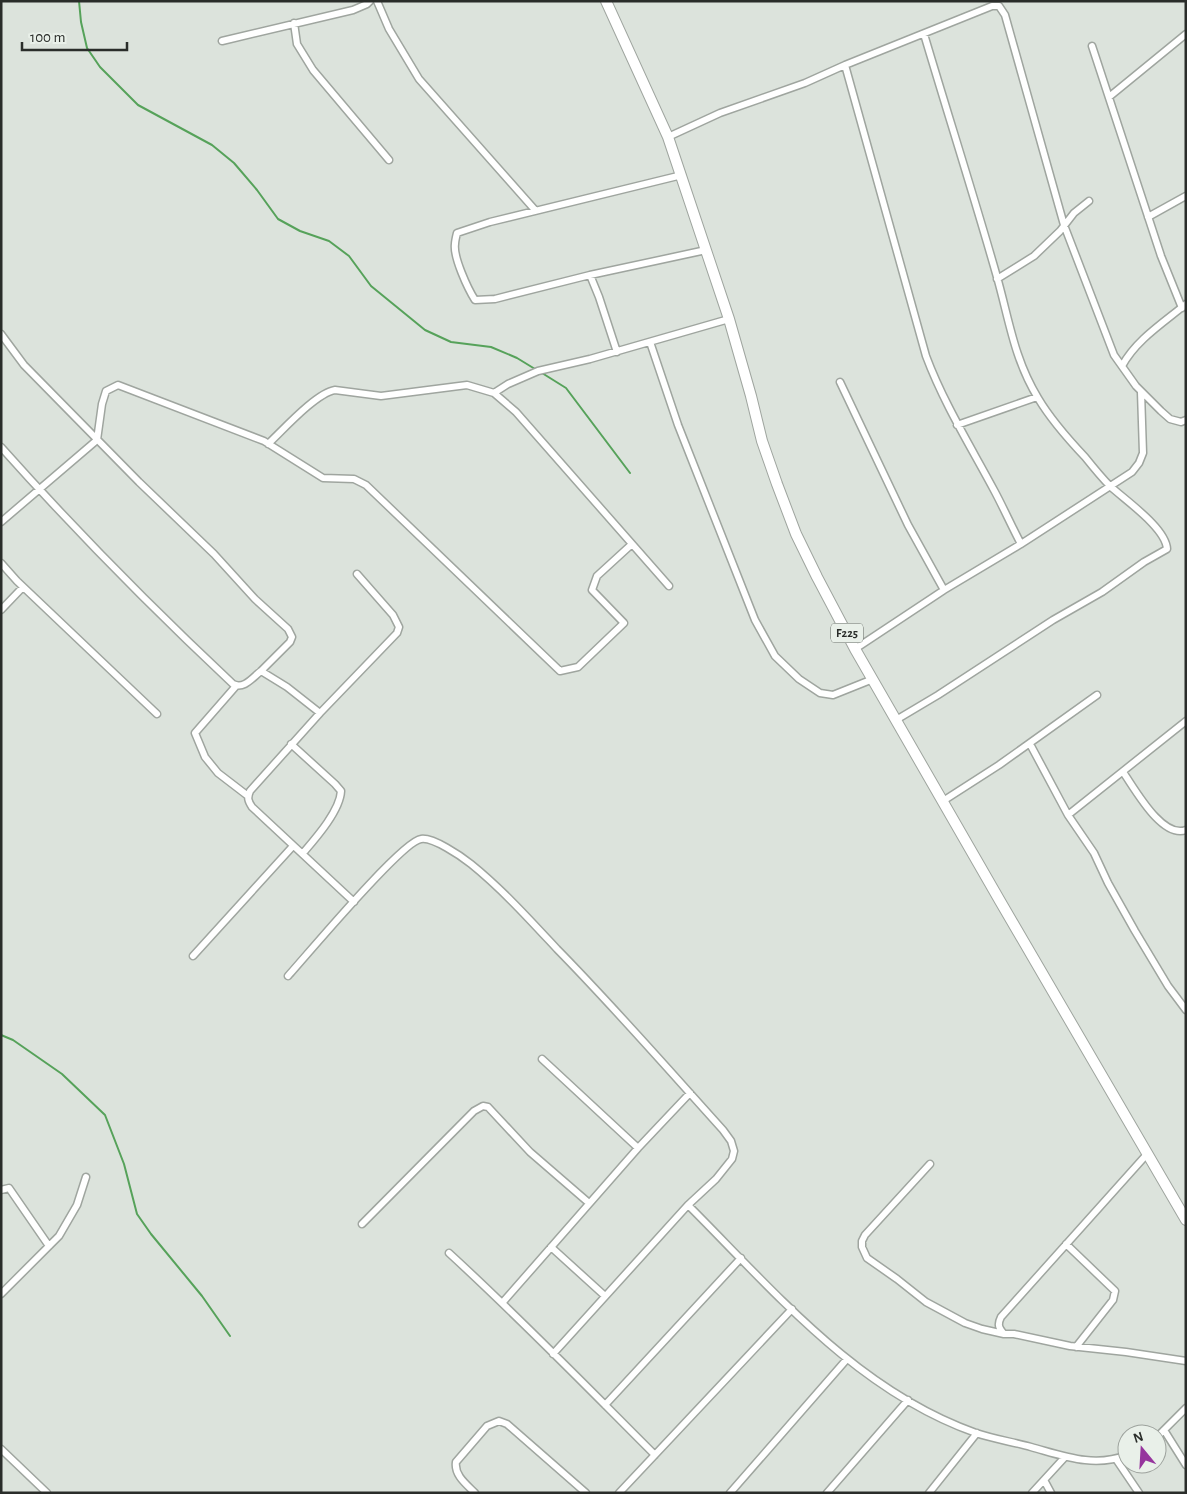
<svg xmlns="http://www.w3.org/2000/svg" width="1187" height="1494" font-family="'Alegreya Sans',sans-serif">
  <rect width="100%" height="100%" fill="#dce3dc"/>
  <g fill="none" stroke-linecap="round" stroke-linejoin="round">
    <path stroke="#56a25a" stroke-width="2" d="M 79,1 L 81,22 L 87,48 L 100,67 L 138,105 L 212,145 L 234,163 L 257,190 L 278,219 L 300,231 L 329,241 L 349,256 L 371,286 L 425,330 L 451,342 L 491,347 L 517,358 L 535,369
      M 542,373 L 566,388 L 630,473
      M 1,1035 L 13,1040 L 62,1074 L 105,1115 L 124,1164 L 137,1214 L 151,1234 L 202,1296 L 230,1336"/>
    <defs>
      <path id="minor" d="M 377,1 L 389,29 L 419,79 L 535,210
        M 294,23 L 297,44 L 313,70 L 389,160
        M 222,41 L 353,10 L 367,4 L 370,1
        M 1092,46 L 1161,256 L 1182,308
        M 845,65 L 926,356 C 944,404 971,447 995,492 C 1004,509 1012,527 1021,544
        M 1109,97 L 1186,34
        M 668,137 L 720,113 L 805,83 L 845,65 L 992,6 L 999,6 L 1005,15 L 1064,225 L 1114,355 L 1136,386 L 1161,411 L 1170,419 L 1181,422 L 1186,420
        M 682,175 L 490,222 L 457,233 C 456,237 455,241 455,244 C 453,257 468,289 475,300 L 495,299 L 590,275 L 706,250
        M 1148,217 L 1186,196
        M 590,275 L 599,297 L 617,352
        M 997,279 L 1034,256 L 1060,231 L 1074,213 L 1089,201
        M 1,334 L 24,365 L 139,482 L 214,554 L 255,599 L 288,629 L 292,637 L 290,642 L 261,671
        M 650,342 L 678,425 L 755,620 L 775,656 L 799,679 L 820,693 L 833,695 L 873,679
        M 1122,366 C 1136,340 1163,323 1186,304
        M 840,382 L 908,525 L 944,590
        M 494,393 L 508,384 L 538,371 L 590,359 L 729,319
        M 957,425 L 1037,397
        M 268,444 C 283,430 316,393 335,390 L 381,396 L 467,385 L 494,393 L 516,412 L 669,586
        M 1,447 C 75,530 152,608 233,684 C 244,690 253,677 261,671 L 287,687 L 320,713
        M 1,522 L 97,440 L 102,404 L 106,391 L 118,385 L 264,441 L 323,478 L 354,479 L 366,485 L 560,671 L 578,667 L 624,623 L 592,590 L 597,576 L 632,544
        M 1,563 L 17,581 L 157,714
        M 1,610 L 23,587
        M 855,649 L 944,590 L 1021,544 L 1132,472 L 1139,463 L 1143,453 L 1141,392
        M 236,686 L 195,733 L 205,757 L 218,773 L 248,796
        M 896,720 L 938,695 L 1053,620 L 1102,592 L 1144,562 L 1167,549 C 1166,528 1125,500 1110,486 C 1101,477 1093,467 1085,457 C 1068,439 1051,420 1038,398 C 1014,359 1009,319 997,277 C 974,196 948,115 924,34
        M 291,744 L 335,784 L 341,791 C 340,811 315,839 303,853
        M 1030,744 L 1068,815 L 1094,853 L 1108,883 L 1135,931 L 1168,986 L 1186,1010
        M 1123,772 C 1135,789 1162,839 1186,830
        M 943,801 L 999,765 L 1097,695
        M 1068,815 L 1186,721
        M 354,902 L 252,807 C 248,801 247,798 250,791 L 320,713 L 397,633 L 399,627 L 393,615 L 357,574
        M 193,956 L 293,846
        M 288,976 C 307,955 402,841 421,839 C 433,837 461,856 471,864 C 502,889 530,920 557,949 C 614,1007 668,1069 723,1130 L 731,1141 L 734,1151 L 732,1159 L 716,1179 L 688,1205 L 553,1354
        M 542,1059 L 638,1148
        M 1148,1153 L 1001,1317 C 997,1325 999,1328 1004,1334 L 1014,1334 L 1070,1346 L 1126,1352 L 1186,1361
        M 930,1164 L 865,1235 L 862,1241 L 862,1247 L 867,1258 L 897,1279 L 926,1302 L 965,1323 L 982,1329 L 1004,1334
        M 1,1190 L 9,1188 L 49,1246
        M 688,1205 C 774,1291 857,1391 976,1433 C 994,1439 1013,1442 1031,1447 C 1064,1456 1094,1468 1127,1455
        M 362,1224 L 474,1111 L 483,1106 L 488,1107 L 530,1152 L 589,1203
        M 1066,1244 L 1115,1291 L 1113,1300 L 1076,1347
        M 551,1247 L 605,1296
        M 449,1253 C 520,1318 587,1387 655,1455
        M 1,1294 L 59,1236 L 77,1205 L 86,1177
        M 503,1302 L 638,1148 L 690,1093
        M 605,1405 L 741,1258
        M 1164,1430 L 1186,1465
        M 1157,1437 L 1186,1408
        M 1,1449 L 47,1493
        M 1116,1459 L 1139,1493
        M 1044,1480 L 1051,1493
        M 475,1493 C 466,1484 454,1475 456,1462 L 487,1426 L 499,1421 L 507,1424 L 586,1493
        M 619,1493 L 792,1309
        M 730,1493 L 847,1359
        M 827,1493 L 908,1400
        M 929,1493 L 977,1433
        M 1032,1493 L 1065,1457"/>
      <path id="primary" d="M 606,1 L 668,137 L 729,319 L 751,396 L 762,441 L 777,484 L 796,534 L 817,577 L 855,649 L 1000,901 L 1186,1220"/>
    </defs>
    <use href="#minor" stroke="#9fa59f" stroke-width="9"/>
    <use href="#primary" stroke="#9fa59f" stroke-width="12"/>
    <use href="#minor" stroke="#fff" stroke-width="6"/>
    <use href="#primary" stroke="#fff" stroke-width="10"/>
  </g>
  <g text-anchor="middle" stroke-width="5" stroke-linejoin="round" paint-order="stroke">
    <rect fill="#e9f0e9" stroke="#636863" stroke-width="1" x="831" y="623.5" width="32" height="19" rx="4"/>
    <g font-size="12" font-weight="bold" fill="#2a2d2a">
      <text x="847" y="637">F225</text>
    </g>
  </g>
  <rect width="1187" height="1494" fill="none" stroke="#2a2d2a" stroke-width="5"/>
  <g transform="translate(1142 1449) rotate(342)"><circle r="24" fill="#e9f0e9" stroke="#9da29d"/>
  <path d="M0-4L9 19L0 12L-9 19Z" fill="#96359d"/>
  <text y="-8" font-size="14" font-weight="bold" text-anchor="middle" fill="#2a2d2a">N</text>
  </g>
  <path d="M22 42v8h105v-8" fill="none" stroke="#2a2d2a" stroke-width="2.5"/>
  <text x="30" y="42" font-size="15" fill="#2a2d2a" stroke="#e9f0e9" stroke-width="4" paint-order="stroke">100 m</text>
</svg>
